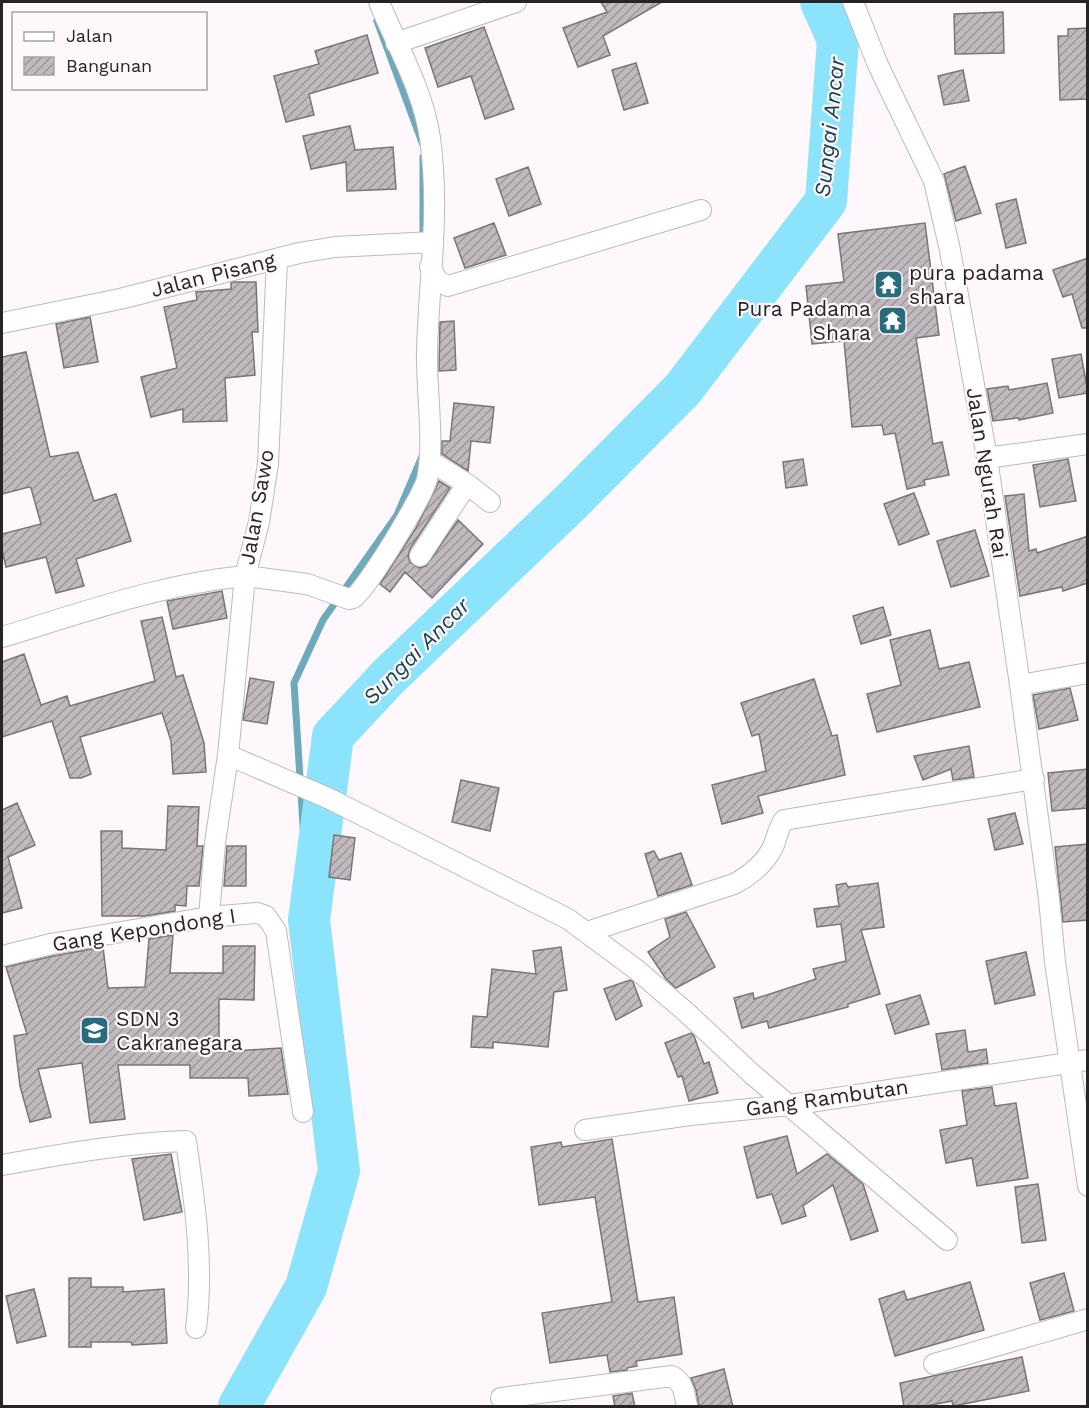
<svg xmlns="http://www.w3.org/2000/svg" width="1089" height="1408" font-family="'Work Sans',sans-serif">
  <defs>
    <pattern id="building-hatch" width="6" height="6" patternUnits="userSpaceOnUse" patternTransform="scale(1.5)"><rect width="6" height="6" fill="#c0babe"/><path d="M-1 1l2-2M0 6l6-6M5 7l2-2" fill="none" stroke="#9c979a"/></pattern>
  </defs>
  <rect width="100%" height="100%" fill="#fef7fb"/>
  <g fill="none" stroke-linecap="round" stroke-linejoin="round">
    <path stroke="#6daabc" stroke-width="7" d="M 377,21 L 423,145
      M 423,157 L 423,241
      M 309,920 L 294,683 L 323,620 L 397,515 L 423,454"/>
    <path stroke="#8be3fc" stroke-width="42" d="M 239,1406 L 306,1287 L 339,1171 L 309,920 L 333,736 L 389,676 L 569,504 L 683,389 L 826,201 L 838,40 L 821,2"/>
  </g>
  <path fill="url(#building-hatch)" stroke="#7a7578" stroke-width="1.5" d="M 601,2 L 659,2 L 660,3 L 603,36 L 610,55 L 578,67 L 563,28 L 607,12 Z
    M 1003,12 L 1004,53 L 955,54 L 954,14 Z
    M 484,27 L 514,109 L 485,119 L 471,76 L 438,87 L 425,48 Z
    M 1088,28 L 1088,99 L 1060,100 L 1058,36 L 1068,36 L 1068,29 Z
    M 367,35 L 378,73 L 309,94 L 314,115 L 286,122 L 274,76 L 319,64 L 315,51 Z
    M 636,63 L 648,103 L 624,110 L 612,70 Z
    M 963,70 L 969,101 L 944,105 L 938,76 Z
    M 350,126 L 355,150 L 393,147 L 396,189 L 347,191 L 346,162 L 311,169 L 303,136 Z
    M 965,166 L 981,213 L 956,221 L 944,174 Z
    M 528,167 L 541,204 L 509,216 L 496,179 Z
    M 1016,199 L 1026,243 L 1006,248 L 996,204 Z
    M 494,223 L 506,255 L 465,268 L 454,238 Z
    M 925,223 L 939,335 L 916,338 L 933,444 L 942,442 L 949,475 L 924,480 L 925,485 L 907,489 L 895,433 L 884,435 L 882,425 L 852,427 L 844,341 L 812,344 L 806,286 L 844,282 L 838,234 Z
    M 1088,258 L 1088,328 L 1082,328 L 1072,294 L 1063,297 L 1053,270 Z
    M 233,282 L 256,282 L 258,332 L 252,332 L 255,375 L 225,378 L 227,421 L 183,422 L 183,409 L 151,417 L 141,377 L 177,368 L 164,307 L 197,300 L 196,292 L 231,289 L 231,283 Z
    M 90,317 L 98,362 L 64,368 L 56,324 Z
    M 454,321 L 456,370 L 439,371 L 440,322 Z
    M 26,352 L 50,457 L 78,452 L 94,501 L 116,494 L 131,541 L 76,559 L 84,586 L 56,593 L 46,557 L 6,567 L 2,550 L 2,534 L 41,524 L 31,488 L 29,487 L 2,494 L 2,357 Z
    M 1081,354 L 1088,393 L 1059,398 L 1052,359 Z
    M 1047,383 L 1053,413 L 1019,420 L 1019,418 L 993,421 L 987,389 L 1008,386 L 1009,390 Z
    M 454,403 L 494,407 L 490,443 L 471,441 L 468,471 L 442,454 L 442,441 L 450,441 Z
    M 803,459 L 807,485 L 786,488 L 783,462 Z
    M 1068,459 L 1076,501 L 1040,507 L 1033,465 Z
    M 439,481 L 450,488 L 410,549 L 408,556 L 410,562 L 419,568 L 426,566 L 458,520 L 483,544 L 432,598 L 405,572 L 390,592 L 380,584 L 416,528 Z
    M 914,493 L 929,534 L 899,545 L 884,504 Z
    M 1024,494 L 1029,551 L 1036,549 L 1037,553 L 1088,536 L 1088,583 L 1063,591 L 1062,587 L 1020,596 L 1005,496 Z
    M 975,530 L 989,576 L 951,587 L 937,541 Z
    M 222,591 L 227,618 L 173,629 L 167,601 Z
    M 883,607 L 891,635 L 861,644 L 853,616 Z
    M 162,617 L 176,677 L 183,675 L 204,743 L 206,772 L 173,774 L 171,741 L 162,713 L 80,737 L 91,774 L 81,778 L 70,778 L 52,721 L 2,737 L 2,662 L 24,654 L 41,705 L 67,696 L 70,706 L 155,681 L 141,621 Z
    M 930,630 L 939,669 L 969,662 L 980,707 L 877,732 L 867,694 L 901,685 L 890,640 Z
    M 250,678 L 274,682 L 267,724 L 243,720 Z
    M 814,679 L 832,736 L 837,735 L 845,775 L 758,796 L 763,813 L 722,824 L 712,785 L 766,771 L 759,734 L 752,736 L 741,703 Z
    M 1070,688 L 1078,720 L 1039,729 L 1033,695 Z
    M 969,746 L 974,777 L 953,780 L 951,769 L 923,780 L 914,756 Z
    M 1088,769 L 1088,808 L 1052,811 L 1048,773 Z
    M 461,780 L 499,788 L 490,831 L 452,822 Z
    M 17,803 L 35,845 L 8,857 L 22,908 L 2,913 L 2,810 Z
    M 168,806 L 199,807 L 197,846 L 203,846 L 199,886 L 187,886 L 186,906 L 175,905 L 175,911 L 145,916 L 102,916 L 101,831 L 122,831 L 122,848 L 166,850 Z
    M 1015,813 L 1023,844 L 995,850 L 988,819 Z
    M 334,835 L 355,838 L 350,880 L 329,877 Z
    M 1088,844 L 1088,920 L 1063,922 L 1055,847 Z
    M 227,846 L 246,846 L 246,886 L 224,886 Z
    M 654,851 L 659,860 L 681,853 L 692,885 L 658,896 L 645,854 Z
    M 846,883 L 848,887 L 878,883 L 884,927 L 861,930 L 880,994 L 848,1004 L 848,1007 L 769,1028 L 767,1021 L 742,1028 L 734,998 L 753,993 L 754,999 L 816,979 L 813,969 L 846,961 L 841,924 L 817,927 L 814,909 L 839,906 L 836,885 Z
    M 686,912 L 715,967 L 676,988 L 666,979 L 648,952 L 670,937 L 665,919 Z
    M 173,935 L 170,973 L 223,973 L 223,946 L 255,946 L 254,1000 L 219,999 L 219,1052 L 281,1048 L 288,1094 L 249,1096 L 248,1078 L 190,1078 L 190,1065 L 118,1065 L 125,1119 L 90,1123 L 82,1063 L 38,1069 L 51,1117 L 30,1122 L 20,1086 L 14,1036 L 27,1034 L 6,967 L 53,956 L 103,947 L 108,988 L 145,987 L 149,939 Z
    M 561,947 L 567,990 L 554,992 L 548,1047 L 493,1042 L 493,1048 L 471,1047 L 473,1016 L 487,1017 L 492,969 L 536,974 L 533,951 Z
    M 1026,952 L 1035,995 L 995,1004 L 986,961 Z
    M 630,980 L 633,982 L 642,1006 L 616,1020 L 604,989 Z
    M 920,995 L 929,1024 L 895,1034 L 886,1005 Z
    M 965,1030 L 968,1052 L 986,1049 L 988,1063 L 942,1070 L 936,1034 Z
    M 691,1033 L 694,1036 L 704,1064 L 709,1062 L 718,1093 L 689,1101 L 682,1076 L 678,1077 L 665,1043 Z
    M 992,1087 L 995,1106 L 1016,1103 L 1028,1178 L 977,1186 L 972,1158 L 946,1163 L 940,1130 L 967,1125 L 962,1091 Z
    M 787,1136 L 797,1174 L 827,1154 L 863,1184 L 878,1231 L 851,1240 L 833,1185 L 803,1206 L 806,1216 L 782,1224 L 772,1194 L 757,1198 L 744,1147 Z
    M 612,1139 L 638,1302 L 674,1297 L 682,1354 L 636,1361 L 637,1366 L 627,1368 L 627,1370 L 610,1372 L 607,1355 L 550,1363 L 542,1313 L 612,1302 L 595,1197 L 539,1205 L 531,1147 L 561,1142 L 562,1147 Z
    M 171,1154 L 182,1212 L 144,1220 L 132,1159 Z
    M 1038,1184 L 1046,1240 L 1022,1243 L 1015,1187 Z
    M 1064,1273 L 1074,1311 L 1040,1320 L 1030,1283 Z
    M 69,1278 L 91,1278 L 91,1287 L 123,1287 L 123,1292 L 164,1289 L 167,1343 L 132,1345 L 131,1342 L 91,1342 L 91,1347 L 69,1347 Z
    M 970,1282 L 984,1330 L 895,1356 L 879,1299 L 904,1291 L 907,1300 Z
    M 34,1289 L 46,1336 L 17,1343 L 6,1296 Z
    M 1022,1357 L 1029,1391 L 953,1406 L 952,1401 L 921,1407 L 904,1407 L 900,1383 Z
    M 724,1369 L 733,1407 L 699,1407 L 696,1390 L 691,1378 Z
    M 632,1393 L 635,1407 L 615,1407 L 613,1396 Z"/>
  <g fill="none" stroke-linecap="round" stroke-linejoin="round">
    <defs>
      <path id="street" d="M 853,2 L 878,65 L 934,181 L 950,250 L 987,458 L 1020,685 L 1049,899 L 1055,962 L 1088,1186
        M 396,43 L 516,2
        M 430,267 L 438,281 L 448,286 L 701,210
        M 2,323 L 120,299 L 299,253 L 335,247 L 433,242
        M 987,458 L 1088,444
        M 430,461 L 467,484 L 490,502
        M 420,556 L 467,484
        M 2,637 C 82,613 161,584 245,576 L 259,522 L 268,464 L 277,259
        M 1020,685 L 1088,673
        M 228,755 L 330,799 L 568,919 L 637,970 L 686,1012 L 752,1074 L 947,1240
        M 209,917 L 215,843 L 228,755 L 245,576 L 307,584 L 349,599 L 353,598 C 367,589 423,496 427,479 C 435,438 426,393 427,351 C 429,280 440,209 430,138 C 423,90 397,46 379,2
        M 587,932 L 734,884 C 749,876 765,863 773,847 C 777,838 778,828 784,820 L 1034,779
        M 2,956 L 51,944 L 209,917 L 257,913 L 266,916 L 276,931 L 303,1112
        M 585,1130 L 690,1115 L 790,1105 L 1088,1060
        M 2,1165 C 63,1154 124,1143 186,1141 C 195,1203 204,1266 196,1328
        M 934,1364 L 1088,1319
        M 501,1398 L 672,1376 C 684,1383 684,1393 687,1406"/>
    </defs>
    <use href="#street" stroke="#bfb9bc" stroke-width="22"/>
    <use href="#street" stroke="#fff" stroke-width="20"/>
  </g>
  <defs>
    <symbol id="temple-square" viewBox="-11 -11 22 22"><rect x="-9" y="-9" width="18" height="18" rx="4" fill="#276b7c" stroke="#fef7fb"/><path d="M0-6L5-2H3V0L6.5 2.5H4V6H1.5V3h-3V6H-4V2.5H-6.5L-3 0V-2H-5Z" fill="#fff"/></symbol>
    <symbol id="school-square" viewBox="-11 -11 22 22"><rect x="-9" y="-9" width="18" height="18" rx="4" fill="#276b7c" stroke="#fef7fb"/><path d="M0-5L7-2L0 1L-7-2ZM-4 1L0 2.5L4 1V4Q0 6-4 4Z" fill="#fff"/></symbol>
  </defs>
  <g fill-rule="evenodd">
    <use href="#temple-square" x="872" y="268" width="33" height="33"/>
    <use href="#temple-square" x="876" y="304" width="33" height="33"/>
    <use href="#school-square" x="78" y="1014" width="33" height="33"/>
  </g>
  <g text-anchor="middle" stroke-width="4.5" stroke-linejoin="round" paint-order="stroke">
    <g font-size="21" fill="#272426" stroke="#fef7fb" text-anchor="start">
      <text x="909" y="280">pura padama<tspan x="909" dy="24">shara</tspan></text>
      <text x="871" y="316" text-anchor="end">Pura Padama<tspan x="871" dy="24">Shara</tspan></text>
      <text x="116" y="1026">SDN 3<tspan x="116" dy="24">Cakranegara</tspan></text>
    </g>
    <g font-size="21" fill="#272426" stroke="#fef7fb">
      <text transform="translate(213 275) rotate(-14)" y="7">Jalan Pisang</text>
      <text transform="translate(987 473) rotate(81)" y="7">Jalan Ngurah Rai</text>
      <text transform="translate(257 507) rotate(-80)" y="7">Jalan Sawo</text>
      <text transform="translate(144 930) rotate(-9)" y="7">Gang Kepondong I</text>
      <text transform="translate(827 1098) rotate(-8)" y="7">Gang Rambutan</text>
    </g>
    <g font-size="22" font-style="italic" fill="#1b444e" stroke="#fef7fb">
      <text transform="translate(829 127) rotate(-84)" y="8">Sungai Ancar</text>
      <text transform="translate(416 651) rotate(-45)" y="8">Sungai Ancar</text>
    </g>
  </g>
  <rect width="1089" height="1408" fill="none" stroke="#272426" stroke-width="6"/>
  <rect x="12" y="12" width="195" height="78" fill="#fef7fb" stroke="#a8a3a6" stroke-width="1.5"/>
  <rect x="24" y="32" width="30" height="9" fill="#ffffff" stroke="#a8a3a6" stroke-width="1.5"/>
  <text x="66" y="42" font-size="18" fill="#272426">Jalan</text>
  <rect x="24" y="57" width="30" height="18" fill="url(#building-hatch)" stroke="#a8a3a6" stroke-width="1.5"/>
  <text x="66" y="72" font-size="18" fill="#272426">Bangunan</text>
</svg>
